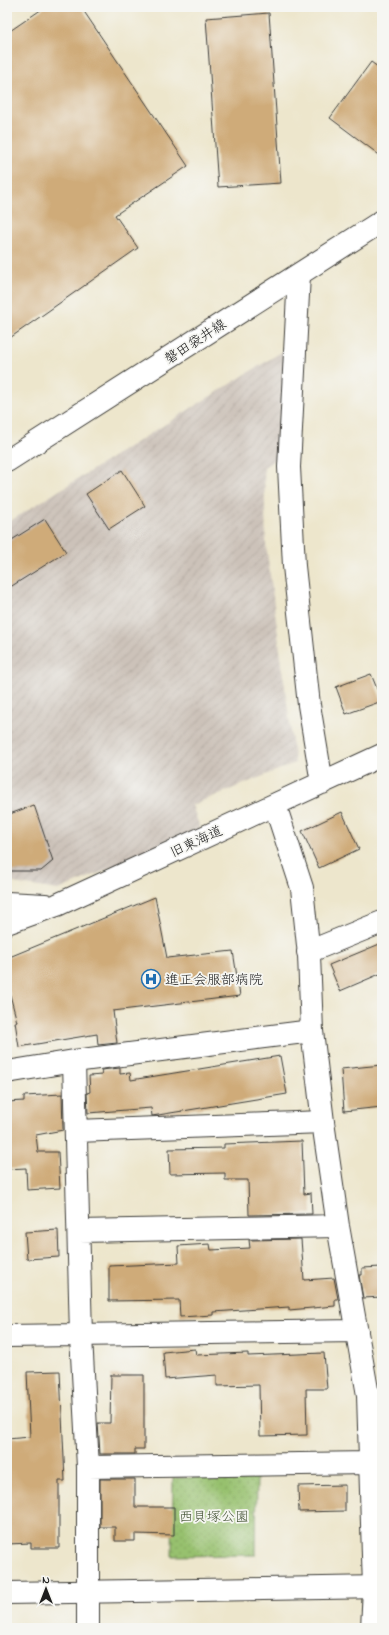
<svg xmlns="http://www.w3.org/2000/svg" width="389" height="1635" font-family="'Indie Flower','Klee One',sans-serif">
  <defs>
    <pattern id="industrial-furrows" width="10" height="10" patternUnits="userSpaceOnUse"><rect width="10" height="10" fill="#ccc2b9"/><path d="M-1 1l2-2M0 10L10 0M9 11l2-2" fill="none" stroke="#afa69e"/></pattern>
    <pattern id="park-dots" width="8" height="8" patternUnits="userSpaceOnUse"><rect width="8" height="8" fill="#97c16e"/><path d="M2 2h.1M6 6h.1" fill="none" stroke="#82a55f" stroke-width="1.8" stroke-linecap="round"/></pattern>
  </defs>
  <rect width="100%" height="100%" fill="#f6f6f2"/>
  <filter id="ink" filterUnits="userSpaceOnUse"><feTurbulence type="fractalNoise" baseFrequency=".025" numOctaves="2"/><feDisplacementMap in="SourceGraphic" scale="8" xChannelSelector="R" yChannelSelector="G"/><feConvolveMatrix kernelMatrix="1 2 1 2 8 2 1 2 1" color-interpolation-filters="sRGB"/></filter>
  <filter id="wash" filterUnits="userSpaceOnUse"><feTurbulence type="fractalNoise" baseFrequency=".012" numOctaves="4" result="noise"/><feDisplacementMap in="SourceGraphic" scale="16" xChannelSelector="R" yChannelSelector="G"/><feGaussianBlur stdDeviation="0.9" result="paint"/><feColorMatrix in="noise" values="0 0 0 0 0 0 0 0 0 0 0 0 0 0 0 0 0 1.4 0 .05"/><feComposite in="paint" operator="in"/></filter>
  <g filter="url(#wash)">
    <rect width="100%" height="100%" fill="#ede6cc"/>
    <path fill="url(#industrial-furrows)" d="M 288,348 L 280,456 L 264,467 L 266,544 L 295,763 L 192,805 L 201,831 L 58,890 L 7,882 L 7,523 Z"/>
    <path fill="url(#park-dots)" stroke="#5a6e45" d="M 257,1476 L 256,1555 L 172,1556 L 173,1478 Z"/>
    <g id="blocks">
      <path fill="#cfab79" d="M 45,7 L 81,7 L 188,166 L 115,215 L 138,248 L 7,340 L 7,33 Z
        M 269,13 L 281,183 L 218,187 L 206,18 Z
        M 371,62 L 382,70 L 382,157 L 330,118 Z
        M 122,470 L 145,506 L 109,529 L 86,494 Z
        M 45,519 L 66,552 L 7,589 L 7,543 Z
        M 371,674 L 382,701 L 346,714 L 336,687 Z
        M 34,805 L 53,861 L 41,871 L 7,871 L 7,815 Z
        M 342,812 L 359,849 L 319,868 L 302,831 Z
        M 155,897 L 167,958 L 233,951 L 240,996 L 113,1011 L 117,1043 L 98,1045 L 97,1034 L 19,1047 L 15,1022 L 17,1022 L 7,983 L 7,958 Z
        M 382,943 L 382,973 L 340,991 L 329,965 Z
        M 280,1056 L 287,1094 L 152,1116 L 151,1108 L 88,1113 L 87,1093 L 90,1092 L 89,1076 L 102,1075 L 101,1070 L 120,1068 L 120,1074 L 130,1073 L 131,1080 Z
        M 382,1065 L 382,1107 L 344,1111 L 341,1069 Z
        M 62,1094 L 63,1130 L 36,1135 L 38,1152 L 58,1152 L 60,1188 L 27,1190 L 26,1168 L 7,1169 L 7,1102 L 24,1101 L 24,1096 Z
        M 302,1141 L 304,1194 L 311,1193 L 312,1214 L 249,1215 L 248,1180 L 225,1180 L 225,1173 L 170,1174 L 169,1149 L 224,1148 L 224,1144 Z
        M 58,1230 L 59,1257 L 27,1259 L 25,1232 Z
        M 301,1239 L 304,1280 L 334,1278 L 338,1299 L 335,1299 L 335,1306 L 289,1310 L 289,1307 L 213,1312 L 213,1315 L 180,1317 L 179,1300 L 109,1301 L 109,1266 L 179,1263 L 178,1246 L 210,1244 L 211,1250 L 250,1248 L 249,1240 Z
        M 382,1267 L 382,1297 L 363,1298 L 359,1275 L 362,1275 L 362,1268 Z
        M 195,1349 L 196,1355 L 248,1353 L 248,1356 L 324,1353 L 327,1389 L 306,1389 L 307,1435 L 260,1436 L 259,1385 L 217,1386 L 217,1375 L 165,1379 L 163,1352 Z
        M 60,1371 L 65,1481 L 59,1481 L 59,1548 L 31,1548 L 31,1543 L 7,1544 L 7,1439 L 30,1437 L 27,1372 Z
        M 111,1375 L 144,1375 L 144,1449 L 135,1449 L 135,1454 L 100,1454 L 98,1423 L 110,1423 Z
        M 100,1479 L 135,1479 L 135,1507 L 174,1507 L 174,1535 L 135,1534 L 135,1541 L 115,1541 L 115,1527 L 100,1527 Z
        M 345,1485 L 345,1511 L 299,1512 L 298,1486 Z"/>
    </g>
  </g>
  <g filter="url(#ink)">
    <use href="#blocks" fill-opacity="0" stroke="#3b3a36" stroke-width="1"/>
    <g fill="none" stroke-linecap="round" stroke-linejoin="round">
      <defs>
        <path id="minor" d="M 299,275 L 289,467 L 294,566 L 309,705 L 322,783
          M 275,805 L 302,888 L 309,955 L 312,1031 L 323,1122 L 338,1226 L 368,1395 L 374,1588 L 372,1628
          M 7,903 L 45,905
          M 7,923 L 57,905 L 382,755
          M 308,952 L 382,922
          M 74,1061 L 81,1336 L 88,1467 L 88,1628
          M 7,1072 L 74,1061 L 312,1031
          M 76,1131 L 323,1122
          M 79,1231 L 338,1226
          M 7,1336 L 357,1331
          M 88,1467 L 369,1463"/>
        <path id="tertiary" d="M 7,1593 L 382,1587"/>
        <path id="secondary" d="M 7,461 L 382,221"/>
      </defs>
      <use href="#minor" stroke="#3b3a36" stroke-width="24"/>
      <use href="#tertiary" stroke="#3b3a36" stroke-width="24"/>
      <use href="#secondary" stroke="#3b3a36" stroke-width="24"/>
      <use href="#minor" stroke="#fff" stroke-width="22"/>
      <use href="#tertiary" stroke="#fff" stroke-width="22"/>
      <use href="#secondary" stroke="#fff" stroke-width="22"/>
    </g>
  </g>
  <defs>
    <symbol id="hospital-ring" viewBox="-11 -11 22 22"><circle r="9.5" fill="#f6f6f2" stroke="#1f6fb2" stroke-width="1.5"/><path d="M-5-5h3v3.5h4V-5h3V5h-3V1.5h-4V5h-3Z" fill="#1f6fb2"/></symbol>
  </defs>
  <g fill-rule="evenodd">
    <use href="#hospital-ring" x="140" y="968" width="22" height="22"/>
  </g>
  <g text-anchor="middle" stroke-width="3.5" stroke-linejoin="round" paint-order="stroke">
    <g font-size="14" fill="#1c1c1c" stroke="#f6f6f2">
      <text transform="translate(195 341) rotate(-33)" y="5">磐田袋井線</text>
      <text transform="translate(196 841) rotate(-25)" y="5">旧東海道</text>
    </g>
    <g font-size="14" fill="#1c1c1c" stroke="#f6f6f2" text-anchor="start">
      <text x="165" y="984">進正会服部病院</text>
    </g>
    <g font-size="14" fill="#475639" stroke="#f6f6f2">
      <text x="214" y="1521">西貝塚公園</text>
    </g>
  </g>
  <rect width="389" height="1635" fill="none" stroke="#f6f6f2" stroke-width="24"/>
  <g transform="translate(46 1589)" stroke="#f6f6f2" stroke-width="3" paint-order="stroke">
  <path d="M0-3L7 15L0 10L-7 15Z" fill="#1c1c1c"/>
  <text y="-6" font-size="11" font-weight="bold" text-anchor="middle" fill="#1c1c1c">N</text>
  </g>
</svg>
